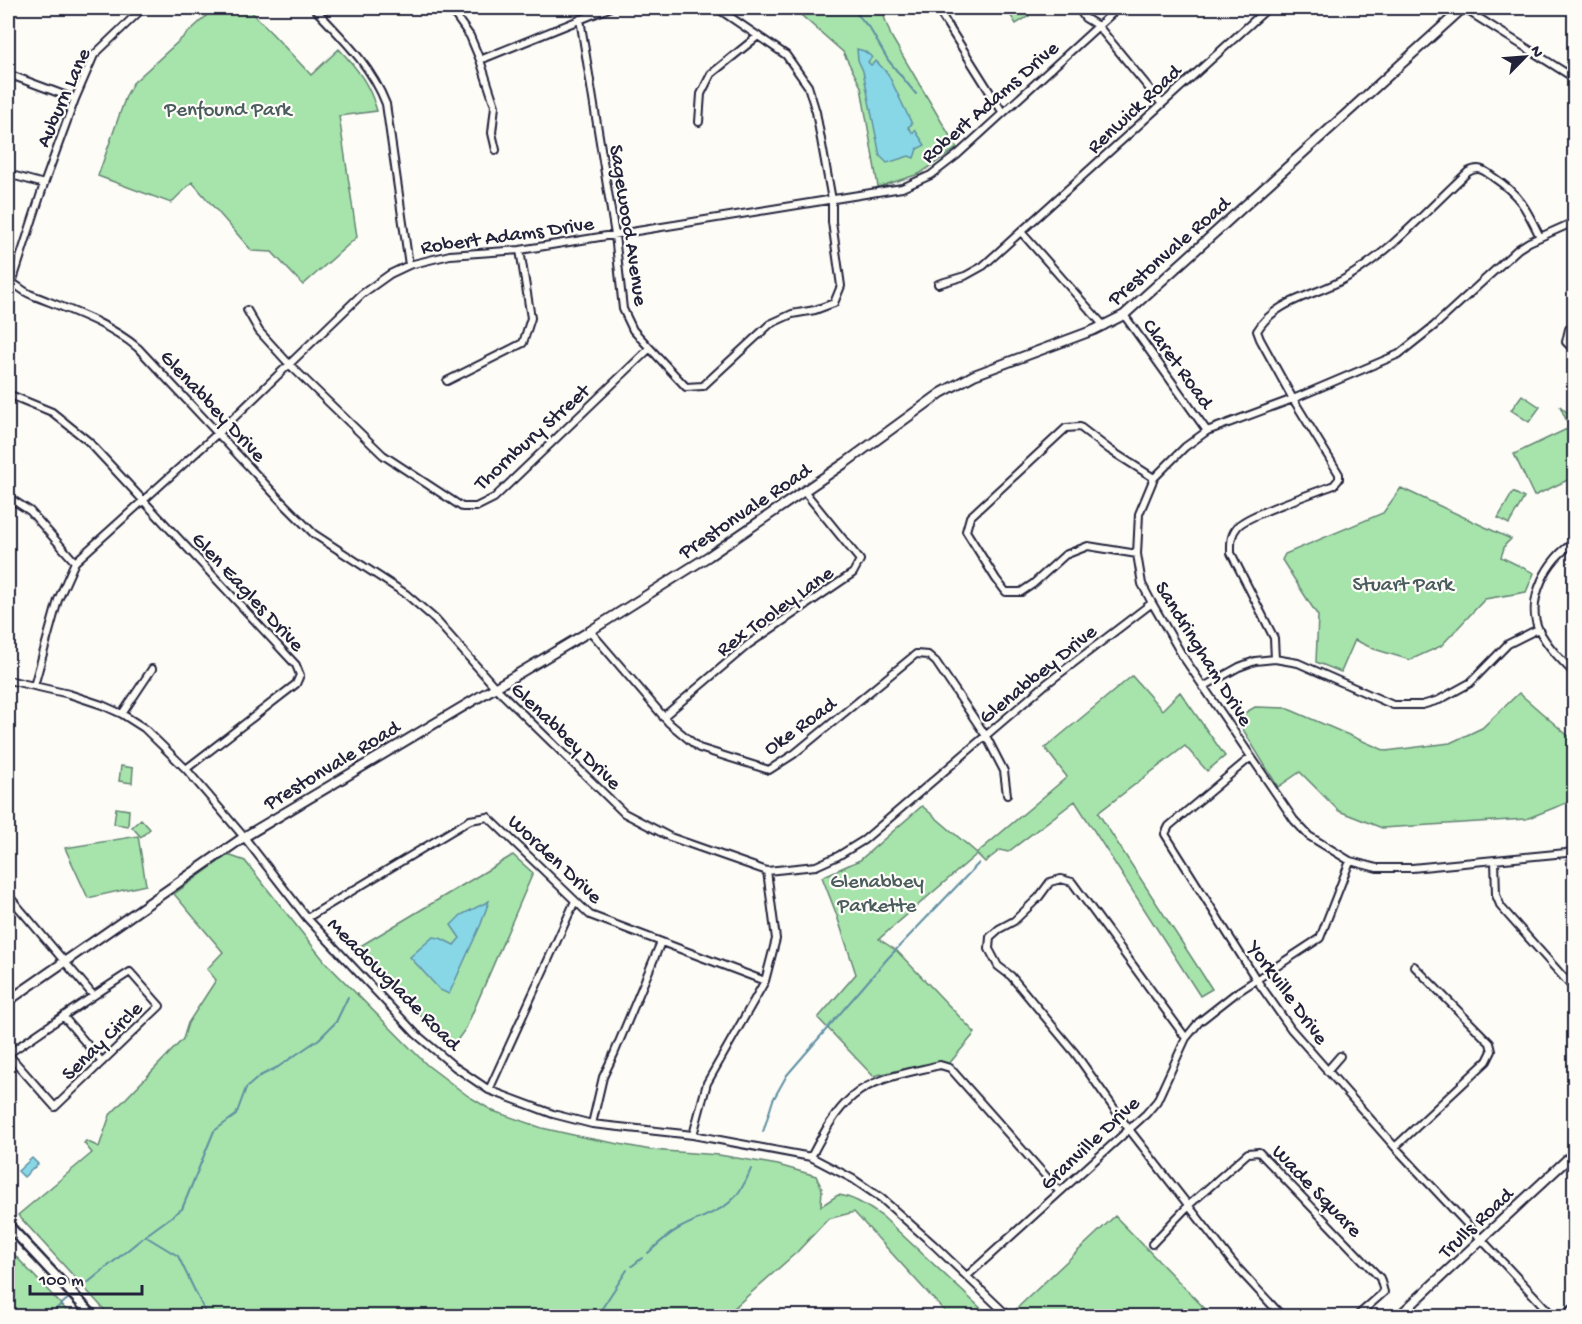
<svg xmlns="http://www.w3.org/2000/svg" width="1582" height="1324" font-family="'Gochi Hand',sans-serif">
  <rect width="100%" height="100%" fill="#fdfcf7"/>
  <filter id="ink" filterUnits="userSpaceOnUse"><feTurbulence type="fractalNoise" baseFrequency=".0167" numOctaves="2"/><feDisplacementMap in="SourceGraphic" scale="12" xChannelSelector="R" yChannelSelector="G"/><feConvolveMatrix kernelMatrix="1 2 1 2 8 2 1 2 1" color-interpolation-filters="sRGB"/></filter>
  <g filter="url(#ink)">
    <path fill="#a6e4ab" stroke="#648373" stroke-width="1.5" d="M 215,8 L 248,8 L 311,75 L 339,49 C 357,68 370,85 377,111 L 339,116 L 357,237 L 303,285 L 272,252 L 252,251 L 192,182 L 171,203 L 98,176 L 126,96 L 133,83 Z
      M 793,8 L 881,8 L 891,36 L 957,148 L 919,174 L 878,187 L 861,87 L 843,52 Z
      M 1006,8 L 1025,8 L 1029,16 L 1016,24 Z
      M 1522,395 L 1540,407 L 1529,422 L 1511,410 Z
      M 1560,406 L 1574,419 L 1574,434 L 1568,424 Z
      M 1567,429 L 1574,444 L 1574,477 L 1534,496 L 1514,454 Z
      M 1401,488 L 1511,539 L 1505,545 L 1501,557 L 1534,573 L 1526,592 L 1485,599 L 1441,646 L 1410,660 L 1374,649 L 1355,640 L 1341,672 L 1316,662 L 1318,616 L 1282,560 L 1285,554 L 1383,513 Z
      M 1513,492 L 1524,498 L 1509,524 L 1498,518 Z
      M 1132,676 L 1162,710 L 1180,692 L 1225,756 L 1207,771 L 1185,746 L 1098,813 L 1212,989 L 1200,996 L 1075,801 L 1008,852 L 1000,850 L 985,862 L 977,854 L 879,939 L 897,951 L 975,1033 L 948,1065 L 923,1065 L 873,1076 L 818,1018 L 856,974 L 836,913 L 822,877 L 860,860 L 922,806 L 977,853 L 1067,777 L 1045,748 Z
      M 1519,693 L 1574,741 L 1574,800 L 1526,819 L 1382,828 L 1339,811 L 1300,772 L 1278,787 L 1236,718 L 1255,707 L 1286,708 L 1386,751 L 1450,743 L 1482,728 Z
      M 121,766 L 133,768 L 132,783 L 119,781 Z
      M 116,808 L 129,810 L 128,826 L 114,824 Z
      M 141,819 L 150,829 L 141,837 L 132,827 Z
      M 138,836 L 146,885 L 88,898 L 65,848 Z
      M 228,855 L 245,861 L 326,963 L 427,1065 L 468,1096 L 493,1111 L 542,1128 L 582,1137 L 651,1150 L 719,1155 L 778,1165 L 816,1176 L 822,1189 L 821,1206 L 838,1195 C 855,1197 869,1208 883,1217 L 989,1316 L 949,1316 L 854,1212 L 828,1219 L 797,1252 L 725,1316 L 110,1316 L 18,1215 L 92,1153 L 84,1143 L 86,1141 L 99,1147 L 110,1115 L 183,1039 L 188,1023 L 216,980 L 207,969 L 223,952 L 174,894 Z
      M 513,855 L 533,873 L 466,1028 L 453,1046 L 435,1031 L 357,948 Z
      M 1115,1216 L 1212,1316 L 1007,1316 L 1015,1310 Z
      M 8,1248 L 72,1316 L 8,1316 Z"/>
    <path fill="#88d7e6" stroke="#5f8fa2" stroke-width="1.5" d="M 857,49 L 864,51 L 872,57 L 868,62 L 871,65 L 876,61 L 888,74 L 912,124 L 908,127 L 913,133 L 915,130 L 925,145 L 917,149 L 914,158 L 909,156 L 887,163 L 880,156 L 863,71 L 858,60 Z
      M 489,901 L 481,924 L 449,994 L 440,990 L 410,957 L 433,937 L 440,938 L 454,945 L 460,938 L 451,925 L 461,915 Z
      M 32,1158 L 38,1164 L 24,1177 L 18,1171 Z"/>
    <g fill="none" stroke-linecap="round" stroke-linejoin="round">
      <path stroke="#5f8fa2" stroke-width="2" d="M 852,8 L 870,29 L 888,60 L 916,94
        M 763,1132 L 773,1100 L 787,1075 L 888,958 L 979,863
        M 145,1236 L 178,1256 L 207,1316
        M 648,1253 C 657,1245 667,1235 678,1229 C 715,1209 734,1213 751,1169
        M 632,1266 L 642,1258
        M 80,1289 L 145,1236 L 182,1209 L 214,1131 L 236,1115 L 246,1088 L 260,1076 L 278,1067 L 319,1039 L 336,1022 L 348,997
        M 54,1316 L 57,1308 L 70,1297
        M 597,1316 L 627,1270"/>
      <defs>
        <path id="minor" d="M 314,8 C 342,38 371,65 386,104 L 409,265
          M 450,8 L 470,36 L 480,60 L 495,106 L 492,133 L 496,150
          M 937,8 L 1003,113
          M 1078,8 L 1085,18 L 1098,26 L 1162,104
          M 1446,8 L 1454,15
          M 1463,8 L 1574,78
          M 580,19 L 615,235 L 623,309 L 633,330 L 686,387 L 703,386 L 770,324 L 792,314 L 815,310 L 834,303 L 841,286 L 832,222 L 832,200 L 816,112 L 808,86 L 786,55 L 717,8
          M 480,60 L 609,8
          M 8,74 L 75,99
          M 699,122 L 701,94 L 711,74 L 758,36
          M 8,174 L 44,184
          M 1574,222 L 1529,242 L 1518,249 L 1434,326 L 1399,354 L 1293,399 L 1207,431 L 1185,447 L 1154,478 L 1139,514 L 1137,554 L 1142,584 L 1152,603 L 1182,655 L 1294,820 L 1309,836 L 1350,861 L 1377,868 L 1412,868 L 1566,853 L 1574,850
          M 1022,233 L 1104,326
          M 8,281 C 17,284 23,292 32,295 C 69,310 107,322 138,348 L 281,501 L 314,534 L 406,594 L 435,619 L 495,687 L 624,813 L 670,837 L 767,871 L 816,866 L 838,856 L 864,840 L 1046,684 L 1152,603
          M 12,283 L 44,184 L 75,99 L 94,55 L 143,8
          M 938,284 L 965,276 L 983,266 L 1268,8
          M 247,310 L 259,331 L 290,365 L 383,455 L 462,507 L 476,507 L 494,498 L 649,349
          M 1124,315 L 1207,431
          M 1574,326 L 1569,329 L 1566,342 L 1574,350
          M 447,381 L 523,343 L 531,318 L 520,250
          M 8,394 L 52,412 L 88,441 L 296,665 L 300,675 L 296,684 L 186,769
          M 8,497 L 30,511 L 75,562
          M 1574,543 C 1548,557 1525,601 1539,630 C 1547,646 1562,661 1574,673
          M 1137,554 L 1088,546 L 1065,555 L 1033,584 L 1021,592 L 1006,592 L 996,579 L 966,531 L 970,517 L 1066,428 L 1080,427 L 1110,450 L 1154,478
          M 590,631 L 669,723 L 699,748 L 769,770 L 794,754 L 916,654 L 928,655 L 936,662 L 986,736 L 1004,771 L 1007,795
          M 1275,659 L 1274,638 L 1231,553 C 1231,543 1230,535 1238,526 C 1249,514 1315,493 1334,485 L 1339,479 L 1339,474 L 1293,399 L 1260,339 L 1257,331 C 1276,299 1316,296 1346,278 C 1392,251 1429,208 1468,172 C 1479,166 1484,170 1493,177 C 1520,195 1526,208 1540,237
          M 8,680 L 69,694 L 102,705 L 122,714 L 144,728 L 186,769 L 244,837 L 307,918 L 416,1034 L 455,1067 L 489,1090 L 553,1114 L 592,1124 L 693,1135 L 811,1157 L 853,1179 L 881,1198 L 934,1245 L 1003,1311
          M 34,686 L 58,600 L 75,562 L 218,433 L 362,294 L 390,274 L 409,265 L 450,255 L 520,250 L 902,188 L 931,175 L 957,155 L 1118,8
          M 1203,687 L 1239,667 L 1255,661 L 1275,659 L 1298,663 L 1393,705 L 1422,705 L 1439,700 L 1470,683 L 1508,644 L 1538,629
          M 122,714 L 152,669
          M 663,717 L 749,644 L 853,573 L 860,560 L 804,491
          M 1251,757 L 1169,826 L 1165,834 L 1256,979 L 1291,1029 L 1395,1147 L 1553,1316
          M 1495,860 L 1496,895 L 1501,907 L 1574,989
          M 8,895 L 93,995
          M 307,918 L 470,820 L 488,817 L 590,915 L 765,981
          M 63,1016 L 102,1062
          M 1186,1038 L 1072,882 L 1061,879 L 1050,882 L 1039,897 L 1014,921 L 999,929 L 990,937 L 989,949 L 998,966 L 1011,976 L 1075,1053 L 1128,1128 L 1234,1264 L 1282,1316
          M 8,1052 L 8,1054 L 55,1107 L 160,1006 L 130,972 C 89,998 49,1026 8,1054 L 8,1055
          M 1327,1071 L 1340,1056
          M 489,1090 L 575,901
          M 592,1124 L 603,1077 L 614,1054 L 661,942
          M 693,1135 L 707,1083 L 765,981 L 776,939 L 767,871
          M 1395,1147 L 1487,1061 L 1492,1051 L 1490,1043 L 1414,966
          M 811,1157 C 822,1136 834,1112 853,1096 C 875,1077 912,1072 940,1065 L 950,1068 L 1059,1191
          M 1574,1185 L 1574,1188
          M 1152,1244 L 1189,1205 L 1248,1153 L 1259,1152 L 1380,1278 L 1384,1292 L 1357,1316
          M 967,1276 L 1146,1114 L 1157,1101 L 1186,1038 L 1199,1022 L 1236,993 L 1320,938 L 1350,861
          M 1564,1316 L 1574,1307"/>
        <path id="tertiary" d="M 8,1001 L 244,837 L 590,631 L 709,556 L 845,463 L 941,393 L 974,375 L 1094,330 L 1124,315 L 1463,8
          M 1399,1316 L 1574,1153"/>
        <path id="secondary" d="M 8,1225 L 93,1316"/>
      </defs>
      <use href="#minor" stroke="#22223b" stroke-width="10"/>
      <use href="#tertiary" stroke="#22223b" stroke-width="12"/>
      <use href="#secondary" stroke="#22223b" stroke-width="13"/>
      <use href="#minor" stroke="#fdfcf7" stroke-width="6"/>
      <use href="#tertiary" stroke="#fdfcf7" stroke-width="8"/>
      <use href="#secondary" stroke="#fdfcf7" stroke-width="8"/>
    </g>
  </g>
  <g text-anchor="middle" stroke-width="4.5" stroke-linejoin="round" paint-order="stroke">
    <g font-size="21" fill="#22223b" stroke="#fdfcf7">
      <text transform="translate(62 97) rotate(-66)" y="7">Auburn Lane</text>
      <text transform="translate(989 101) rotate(-41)" y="7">Robert Adams Drive</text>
      <text transform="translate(1133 108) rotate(-43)" y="7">Renwick Road</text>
      <text transform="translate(630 225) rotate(81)" y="7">Sagewood Avenue</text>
      <text transform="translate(507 234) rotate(-8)" y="7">Robert Adams Drive</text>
      <text transform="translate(1168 250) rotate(-41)" y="7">Prestonvale Road</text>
      <text transform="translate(1179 363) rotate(54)" y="7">Claret Road</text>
      <text transform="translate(214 405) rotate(47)" y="7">Glenabbey Drive</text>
      <text transform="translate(531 436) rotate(-42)" y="7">Thornbury Street</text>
      <text transform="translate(744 510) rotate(-34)" y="7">Prestonvale Road</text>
      <text transform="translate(249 591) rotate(47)" y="7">Glen Eagles Drive</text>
      <text transform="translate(774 610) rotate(-36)" y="7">Rex Tooley Lane</text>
      <text transform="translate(1205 653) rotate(58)" y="7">Sandringham Drive</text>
      <text transform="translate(1037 673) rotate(-39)" y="7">Glenabbey Drive</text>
      <text transform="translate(799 725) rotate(-36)" y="7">Oke Road</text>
      <text transform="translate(567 735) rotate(44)" y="7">Glenabbey Drive</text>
      <text transform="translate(331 764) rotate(-31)" y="7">Prestonvale Road</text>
      <text transform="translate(556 858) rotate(43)" y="7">Worden Drive</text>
      <text transform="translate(395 983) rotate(45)" y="7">Meadowglade Road</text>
      <text transform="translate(1289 992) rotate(54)" y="7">Yorkville Drive</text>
      <text transform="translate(101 1040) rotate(-44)" y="7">Senay Circle</text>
      <text transform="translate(1089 1142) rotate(-43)" y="7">Granville Drive</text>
      <text transform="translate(1318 1190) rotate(46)" y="7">Wade Square</text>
      <text transform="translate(1475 1222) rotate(-43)" y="7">Trulls Road</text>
    </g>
    <g font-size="21" fill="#4a5c5d" stroke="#fdfcf7">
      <text x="228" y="115">Penfound Park</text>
      <text x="1403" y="590">Stuart Park</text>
      <text x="877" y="887">Glenabbey<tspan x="877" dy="24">Parkette</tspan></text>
    </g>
  </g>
  <rect width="1582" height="1324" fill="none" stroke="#fdfcf7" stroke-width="30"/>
  <rect x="15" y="15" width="1552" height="1294" fill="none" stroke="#22223b" stroke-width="2" filter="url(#ink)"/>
  <g transform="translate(1525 57) rotate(65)" stroke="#fdfcf7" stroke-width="4.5" paint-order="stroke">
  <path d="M0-4.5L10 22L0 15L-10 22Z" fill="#22223b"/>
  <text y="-9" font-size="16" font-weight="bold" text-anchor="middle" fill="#22223b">N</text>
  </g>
  <path d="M30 1285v9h112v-9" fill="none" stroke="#22223b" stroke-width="3"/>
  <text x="39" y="1285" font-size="18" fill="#22223b" stroke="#fdfcf7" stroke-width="4.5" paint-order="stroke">100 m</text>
</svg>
